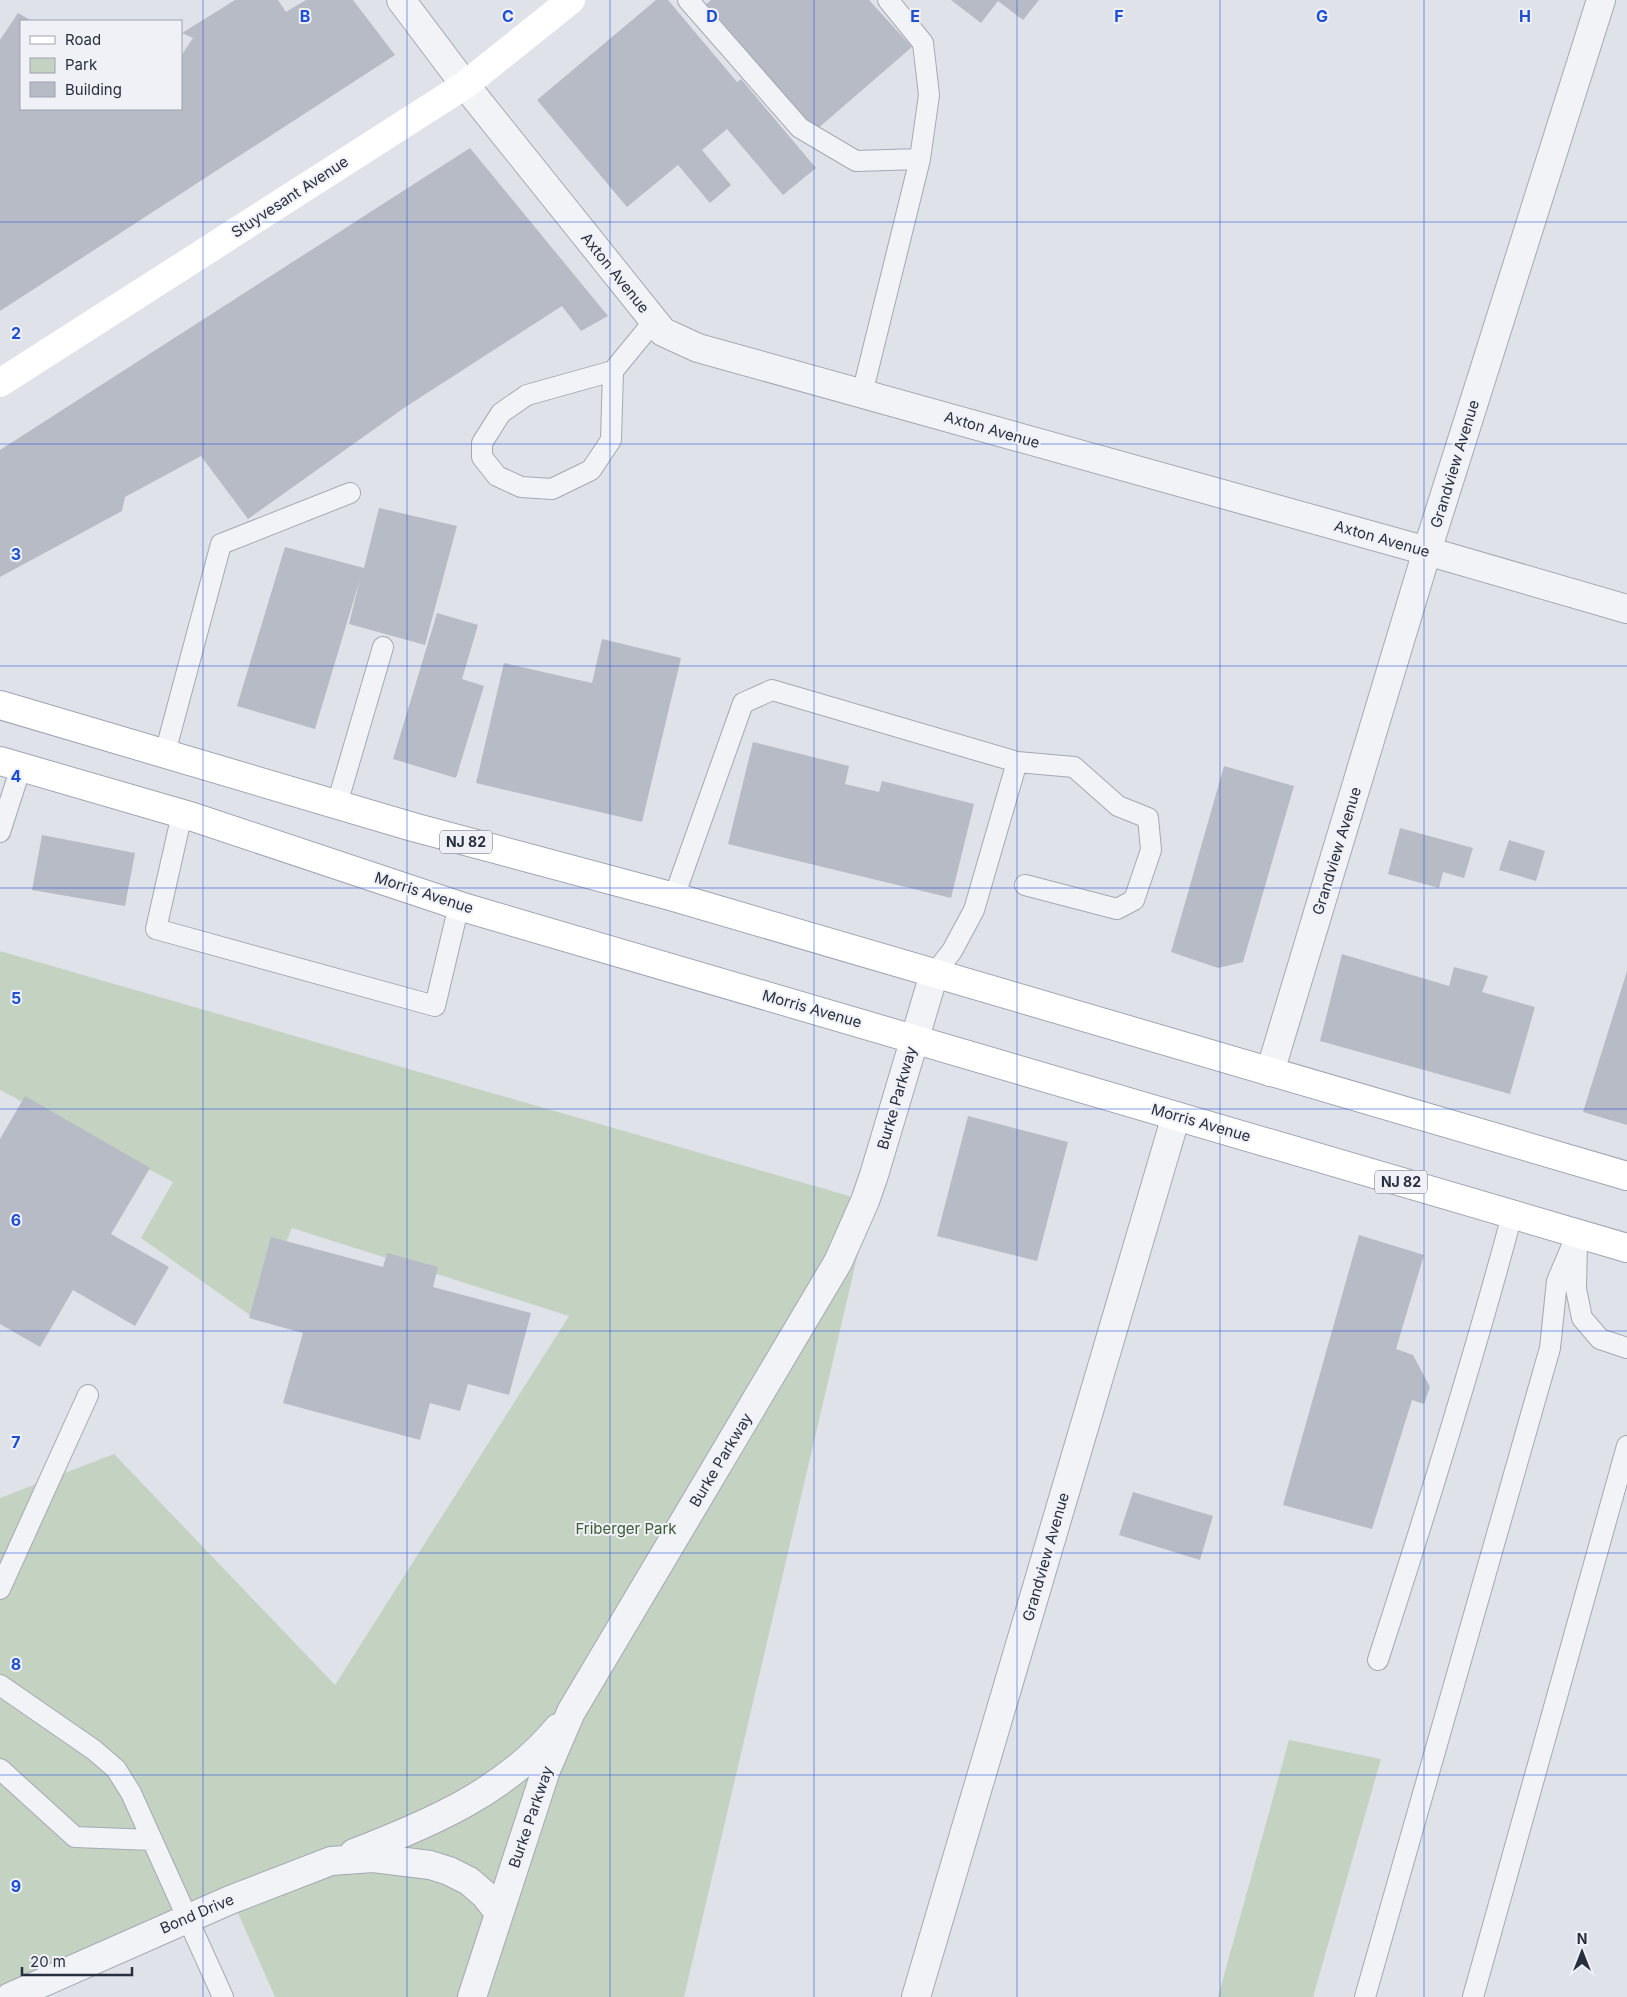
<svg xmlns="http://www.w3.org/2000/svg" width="1627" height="1997" font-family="Inter,sans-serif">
  <rect width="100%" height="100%" fill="#dfe2e8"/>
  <path fill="#c4d2c1" d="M 0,951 L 870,1202 L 684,1997 L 275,1997 L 238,1913 L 40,1997 L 0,1997 L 0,1498 L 114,1454 L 335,1685 L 569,1316 L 292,1228 L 254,1318 L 141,1238 L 173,1182 L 0,1090 Z
    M 1289,1740 L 1381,1759 L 1313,1997 L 1218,1997 Z"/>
  <path fill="#b7bbc5" d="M 235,0 L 278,0 L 286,12 L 306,0 L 353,0 L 395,55 L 0,311 L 0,40 L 18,13 L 32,21 L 21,21 L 21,109 L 181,109 L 181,56 L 193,38 L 182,33 Z
    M 656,0 L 668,0 L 737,82 L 741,79 L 816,168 L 783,195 L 727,129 L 702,150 L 731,185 L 710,203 L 678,165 L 627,207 L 537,100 Z
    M 711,0 L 869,0 L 912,47 L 816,130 L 704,6 Z
    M 951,0 L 1039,0 L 1023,20 L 998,1 L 981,23 Z
    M 470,148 L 608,316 L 581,331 L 562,306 L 404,408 L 248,519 L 201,456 L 125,497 L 122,511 L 0,577 L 0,450 Z
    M 379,508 L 457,526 L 425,645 L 349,624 L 360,579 L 315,729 L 237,706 L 285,547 L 364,568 Z
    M 437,613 L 478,625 L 462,679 L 484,686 L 456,778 L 393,759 Z
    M 602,639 L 681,658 L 642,822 L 476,783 L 504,663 L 592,683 Z
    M 753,742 L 849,766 L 845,784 L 879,792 L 882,781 L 974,804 L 951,898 L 728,844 Z
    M 1224,766 L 1294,786 L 1243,962 L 1218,968 L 1171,952 Z
    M 1400,828 L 1473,848 L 1464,878 L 1443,872 L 1439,888 L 1388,874 Z
    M 42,835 L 135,853 L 125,906 L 32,890 Z
    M 1509,840 L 1545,851 L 1536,881 L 1499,870 Z
    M 1342,954 L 1449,986 L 1454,967 L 1488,976 L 1482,992 L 1535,1007 L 1510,1094 L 1320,1041 Z
    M 1627,971 L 1627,1125 L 1583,1112 Z
    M 25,1096 L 150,1168 L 111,1234 L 169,1267 L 135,1326 L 73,1290 L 40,1347 L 0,1324 L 0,1139 Z
    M 968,1116 L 1068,1142 L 1037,1261 L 937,1236 Z
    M 1359,1235 L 1424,1255 L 1396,1349 L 1413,1355 L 1430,1387 L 1424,1404 L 1412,1400 L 1372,1529 L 1283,1505 Z
    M 271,1237 L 383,1267 L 387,1253 L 438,1267 L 433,1287 L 531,1313 L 509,1395 L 468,1384 L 460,1411 L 430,1403 L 420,1440 L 283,1403 L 303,1333 L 249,1318 Z
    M 1133,1492 L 1213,1516 L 1200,1560 L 1119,1535 Z"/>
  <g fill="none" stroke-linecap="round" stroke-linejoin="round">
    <defs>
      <path id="service" d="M 688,0 L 800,128 L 856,161 L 920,159
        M 613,371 L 611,440 L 591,470 L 552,489 L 521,487 L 497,476 L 482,457 L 482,443 L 501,413 L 527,395 L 613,371 L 654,321
        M 862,394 L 920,159 L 929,95 L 923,43 L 888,0
        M 165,753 L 221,544 L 350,493
        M 1017,762 L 1074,767 L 1118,806 L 1148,818 L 1151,850 L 1134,900 L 1117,909 L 1025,885
        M 337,804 L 383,647
        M 182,814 L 156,929 L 435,1006 L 459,905
        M 0,832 L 21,767
        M 674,897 L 743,703 L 772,690 L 1017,762 L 974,910 L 952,951 L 934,974
        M 1577,1243 L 1576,1289 L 1582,1318 L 1600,1339 L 1627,1348
        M 0,1589 L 88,1395
        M 1378,1660 C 1426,1512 1472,1365 1512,1215
        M 0,1685 L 94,1750 L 116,1769 L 131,1793 L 223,1997
        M 0,1769 L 75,1837 L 152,1840
        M 1365,1997 L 1550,1348 L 1557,1281 L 1577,1234
        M 1473,1997 L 1627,1446"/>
      <path id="minor" d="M 401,0 L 465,85 L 663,332 L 698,348 L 1427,551 L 1627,609
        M 1270,1072 L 1427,551 L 1601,0
        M 354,1853 C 429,1824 505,1792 558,1728
        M 10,1997 L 230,1900 L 331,1861 L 373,1858 L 430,1865 L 449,1871 L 469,1881 L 485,1895 L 499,1913
        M 472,1997 L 546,1770 L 571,1712 L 838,1262 L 865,1201 L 874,1175 L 934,974
        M 916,1997 L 1176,1116"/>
      <path id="primary" d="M 0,705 L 413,827 L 674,897 L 1627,1176
        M 0,761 L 193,817 L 466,908 L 1627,1248"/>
    </defs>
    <use href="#service" stroke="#a4a9b2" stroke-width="22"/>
    <use href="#minor" stroke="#a4a9b2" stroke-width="30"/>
    <use href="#primary" stroke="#9fa6b4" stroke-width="30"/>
    <use href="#service" stroke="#f2f3f7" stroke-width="20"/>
    <use href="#minor" stroke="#f2f3f7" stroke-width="28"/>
    <path stroke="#fff" stroke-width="28" d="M 0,383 L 465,85 L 571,0"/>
    <use href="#primary" stroke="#fff" stroke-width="28"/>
  </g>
  <path fill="none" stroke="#1d4ed8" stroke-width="1" stroke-opacity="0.55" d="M 203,0 L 203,1997M 407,0 L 407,1997M 610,0 L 610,1997M 814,0 L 814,1997M 1017,0 L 1017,1997M 1220,0 L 1220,1997M 1424,0 L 1424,1997M 0,222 L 1627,222M 0,444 L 1627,444M 0,666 L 1627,666M 0,888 L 1627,888M 0,1109 L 1627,1109M 0,1331 L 1627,1331M 0,1553 L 1627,1553M 0,1775 L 1627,1775"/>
  <g text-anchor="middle" stroke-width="4" stroke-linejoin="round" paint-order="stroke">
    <g fill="#eff1f6" stroke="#646976" stroke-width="1">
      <rect x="440" y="830.5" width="52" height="23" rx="4"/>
      <rect x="1375" y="1170.5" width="52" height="23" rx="4"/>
    </g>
    <g font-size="14" font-weight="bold" fill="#282f3f">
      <text x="466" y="847">NJ 82</text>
      <text x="1401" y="1187">NJ 82</text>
    </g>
    <g font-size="15" fill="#282f3f" stroke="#eff1f6">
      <text transform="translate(290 197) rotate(-33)" y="5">Stuyvesant Avenue</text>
      <text transform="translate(615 273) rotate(51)" y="5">Axton Avenue</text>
      <text transform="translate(992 430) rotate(16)" y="5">Axton Avenue</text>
      <text transform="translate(1455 464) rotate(-73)" y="5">Grandview Avenue</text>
      <text transform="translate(1382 539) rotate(16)" y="5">Axton Avenue</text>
      <text transform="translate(1337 851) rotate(-73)" y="5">Grandview Avenue</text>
      <text transform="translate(424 893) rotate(18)" y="5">Morris Avenue</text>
      <text transform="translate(812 1009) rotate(16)" y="5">Morris Avenue</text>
      <text transform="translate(897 1098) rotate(-74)" y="5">Burke Parkway</text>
      <text transform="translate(1201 1123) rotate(16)" y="5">Morris Avenue</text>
      <text transform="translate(721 1460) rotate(-59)" y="5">Burke Parkway</text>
      <text transform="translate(1046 1557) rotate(-74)" y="5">Grandview Avenue</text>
      <text transform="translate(531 1817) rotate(-71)" y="5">Burke Parkway</text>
      <text transform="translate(197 1914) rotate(-23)" y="5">Bond Drive</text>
    </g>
    <g font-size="15" fill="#3b5b36" stroke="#eff1f6">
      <text x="626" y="1534">Friberger Park</text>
    </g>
  </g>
  <g font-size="16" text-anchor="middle" font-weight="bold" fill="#1d4ed8" stroke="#eff1f6" stroke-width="4" stroke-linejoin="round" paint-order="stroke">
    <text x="305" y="22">B</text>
    <text x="508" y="22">C</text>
    <text x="712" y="22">D</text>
    <text x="915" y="22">E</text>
    <text x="1119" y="22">F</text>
    <text x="1322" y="22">G</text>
    <text x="1525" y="22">H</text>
    <text x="16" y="339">2</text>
    <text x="16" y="560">3</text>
    <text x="16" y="782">4</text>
    <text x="16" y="1004">5</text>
    <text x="16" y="1226">6</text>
    <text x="16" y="1448">7</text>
    <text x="16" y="1670">8</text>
    <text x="16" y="1892">9</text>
  </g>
  <rect x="20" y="20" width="162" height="90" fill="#eff1f6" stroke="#9fa3ad"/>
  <rect x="30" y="36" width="25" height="8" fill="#ffffff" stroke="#9fa3ad"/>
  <text x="65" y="45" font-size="15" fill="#282f3f">Road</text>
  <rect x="30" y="58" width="25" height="15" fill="#c4d2c1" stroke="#9fa3ad"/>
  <text x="65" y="70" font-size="15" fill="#282f3f">Park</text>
  <rect x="30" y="82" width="25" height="15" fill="#b7bbc5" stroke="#9fa3ad"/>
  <text x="65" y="95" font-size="15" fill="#282f3f">Building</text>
  <g transform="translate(1582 1952)" stroke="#eff1f6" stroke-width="4" paint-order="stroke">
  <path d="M0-4L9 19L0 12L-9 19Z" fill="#282f3f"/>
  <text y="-8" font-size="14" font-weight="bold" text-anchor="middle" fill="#282f3f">N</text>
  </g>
  <path d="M22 1967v8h110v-8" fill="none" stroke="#282f3f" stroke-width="2.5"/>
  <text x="30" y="1967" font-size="15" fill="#282f3f" stroke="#eff1f6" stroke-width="4" paint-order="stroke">20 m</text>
</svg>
